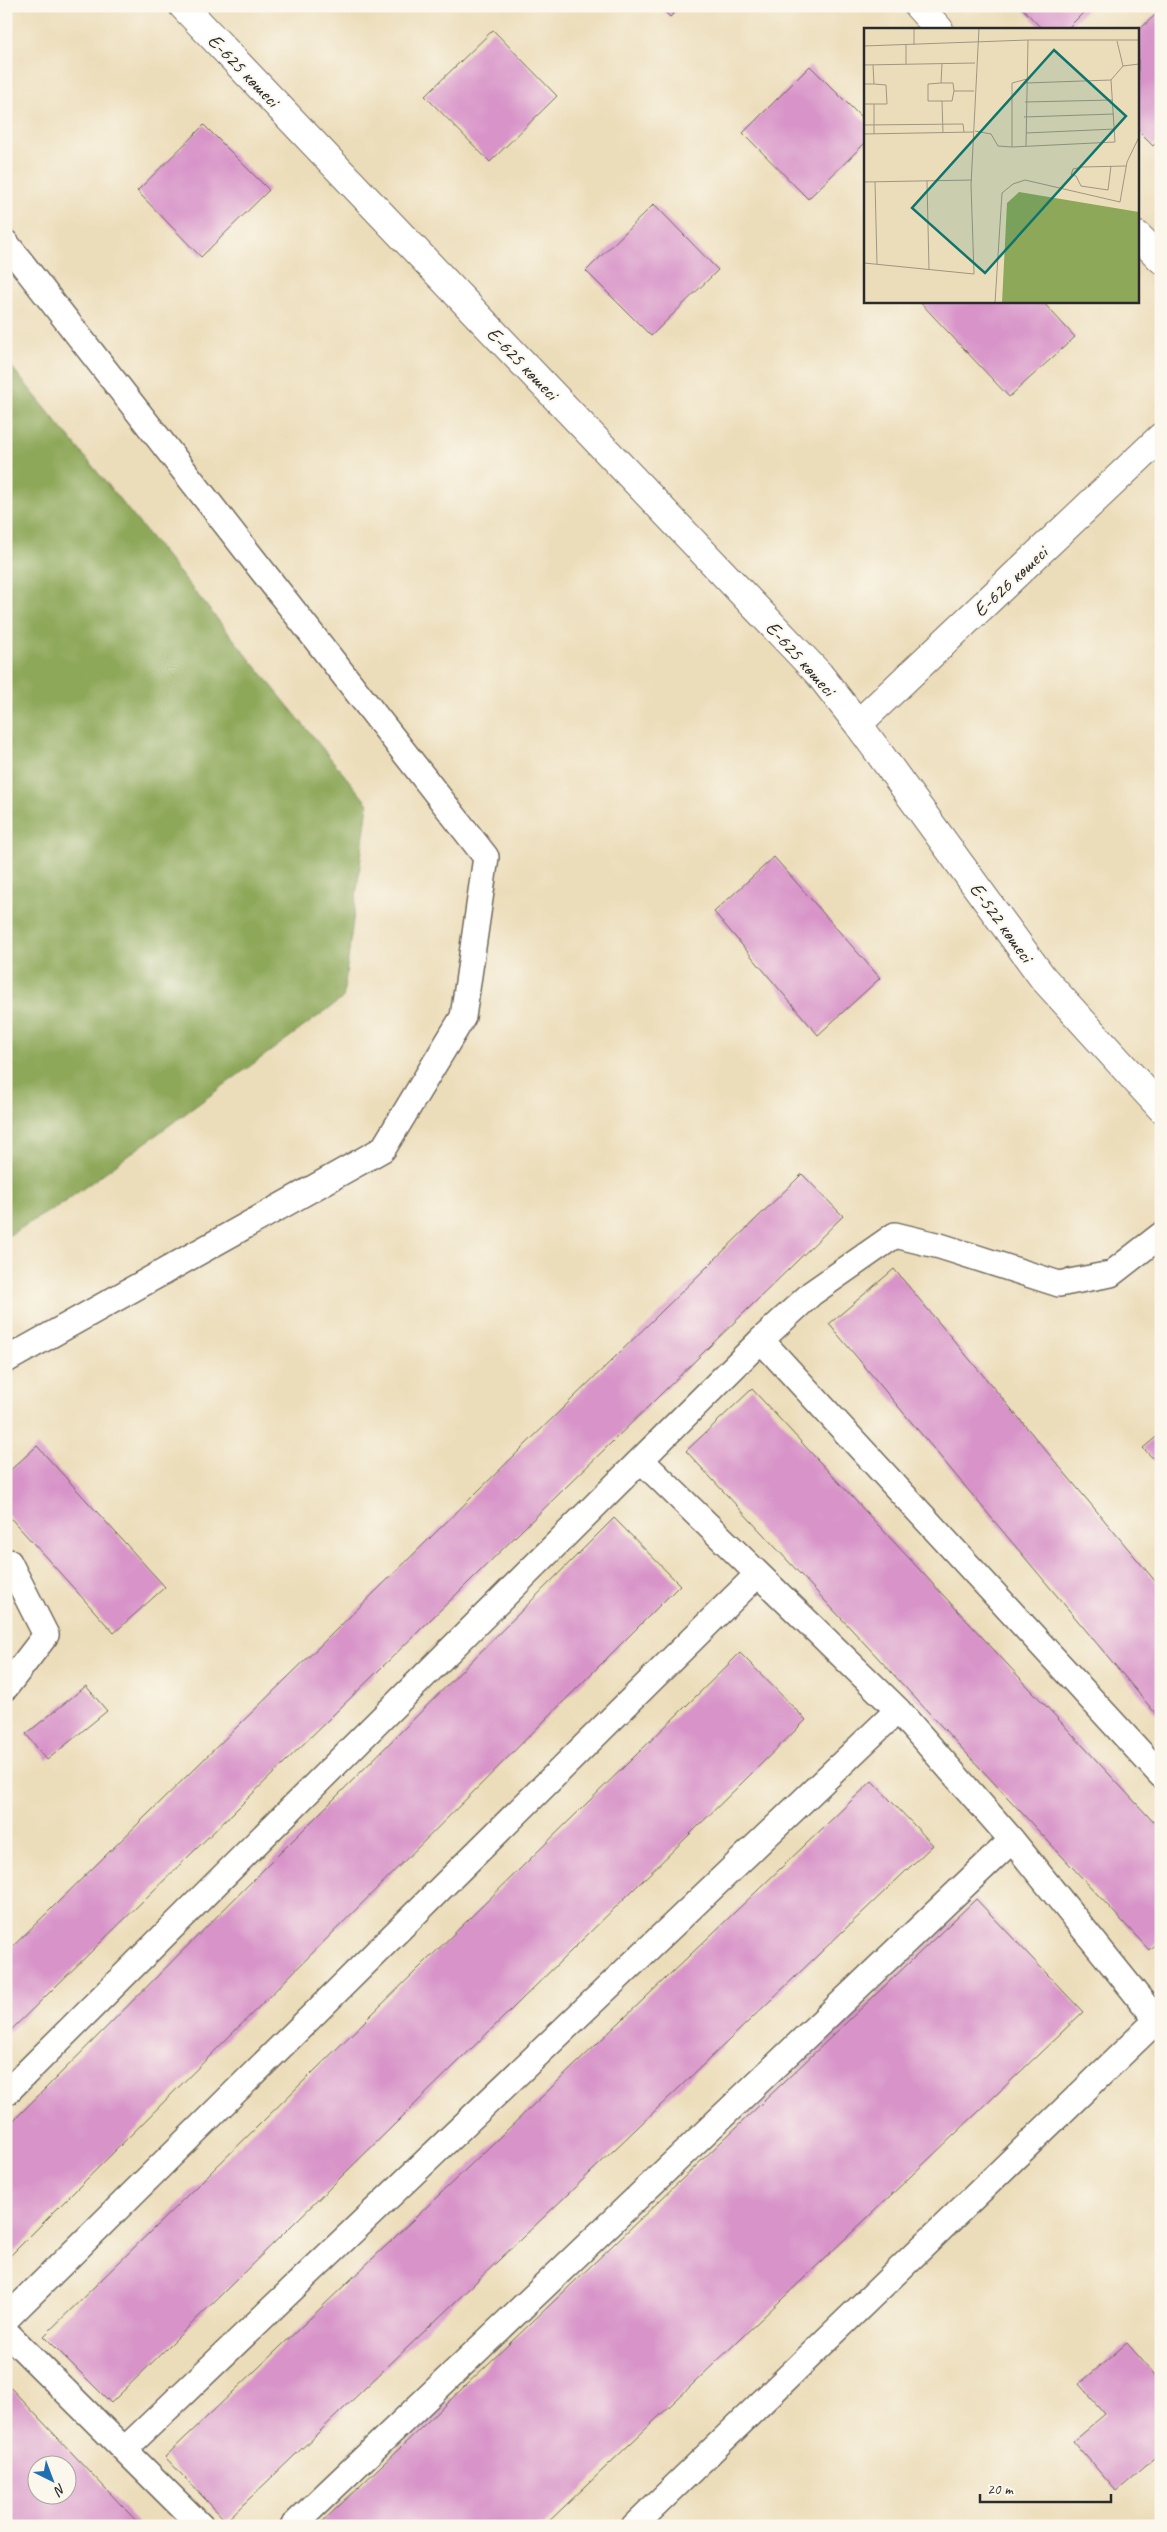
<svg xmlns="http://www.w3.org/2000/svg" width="1167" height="2532" font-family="Caveat,sans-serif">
  <rect width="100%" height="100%" fill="#fbf7ec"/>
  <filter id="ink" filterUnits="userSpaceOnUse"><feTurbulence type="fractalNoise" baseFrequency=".02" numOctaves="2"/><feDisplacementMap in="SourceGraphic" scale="10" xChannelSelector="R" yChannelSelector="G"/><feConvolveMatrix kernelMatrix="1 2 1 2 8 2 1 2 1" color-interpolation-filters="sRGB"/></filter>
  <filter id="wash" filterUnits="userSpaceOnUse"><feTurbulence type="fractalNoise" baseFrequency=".0096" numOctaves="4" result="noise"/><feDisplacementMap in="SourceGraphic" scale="20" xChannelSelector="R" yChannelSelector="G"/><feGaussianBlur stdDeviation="1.12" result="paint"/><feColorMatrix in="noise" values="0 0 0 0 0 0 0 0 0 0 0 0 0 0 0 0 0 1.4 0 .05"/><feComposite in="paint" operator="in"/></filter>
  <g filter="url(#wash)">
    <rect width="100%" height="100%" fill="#ecddba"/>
    <path fill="#8ea85a" stroke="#5c6a42" d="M 6,360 L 368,804 L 343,998 L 66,1201 L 6,1237 Z"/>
    <g id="blocks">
      <path fill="#d894c9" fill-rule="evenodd" d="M 659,6 L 681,6 L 670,17 Z
        M 1020,6 L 1090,6 L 1067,29 L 1042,29 Z
        M 1156,14 L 1161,19 L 1161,138 L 1153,146 L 1138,131 L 1138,31 Z
        M 493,30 L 557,96 L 490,162 L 425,96 Z
        M 810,66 L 866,122 L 866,142 L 808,199 L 743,133 Z
        M 204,125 L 269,190 L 201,257 L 137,191 Z
        M 654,204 L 718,270 L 651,336 L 586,271 Z
        M 919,301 L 1042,301 L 1075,337 L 1009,397 Z
        M 774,857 L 880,978 L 818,1035 L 714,912 Z
        M 802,1174 L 843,1216 L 6,2035 L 6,1953 Z
        M 894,1269 L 1161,1588 L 1161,1720 L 829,1324 Z
        M 752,1389 L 1161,1830 L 1161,1939 L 1149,1950 L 686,1451 Z
        M 1161,1433 L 1161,1467 L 1143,1448 Z
        M 37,1446 L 165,1587 L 114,1633 L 6,1513 L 6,1474 Z
        M 614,1518 L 680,1585 L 6,2260 L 6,2128 Z
        M 740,1653 L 806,1720 L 111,2403 L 44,2336 Z
        M 86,1686 L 107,1711 L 47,1760 L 26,1734 Z
        M 872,1781 L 933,1845 L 226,2521 L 165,2457 Z
        M 976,1899 L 1083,2012 L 544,2526 L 318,2526 Z
        M 1127,2343 L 1161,2382 L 1161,2452 L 1116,2491 L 1073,2441 L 1105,2414 L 1079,2384 Z
        M 6,2383 L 141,2526 L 6,2526 ZM 38,2464 L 68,2464 L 68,2494 L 38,2494 Z"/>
    </g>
  </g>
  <g filter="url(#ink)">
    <use href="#blocks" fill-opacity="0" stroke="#6f695d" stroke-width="1"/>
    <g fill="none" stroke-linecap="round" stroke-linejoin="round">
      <defs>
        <path id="service" d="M 6,243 L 486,857 L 463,1017 L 383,1149 L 6,1360
          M 761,1340 L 812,1293 L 895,1235 L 940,1246 L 1059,1284 L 1111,1274 L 1161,1235
          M 642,1461 L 898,1710 L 1012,1840 L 1157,2020 L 1161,2029
          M 6,1563 L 9,1562 L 46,1635 L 6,1687
          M 6,2093 L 761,1340 L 1161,1775
          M 6,2319 L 758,1574
          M 6,2332 L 201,2526
          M 125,2449 L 898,1710
          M 293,2526 L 1012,1840
          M 634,2526 L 1157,2020"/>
        <path id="minor" d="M 183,6 L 819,674 L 858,724 L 1043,978 L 1161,1108
          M 918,6 L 939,29
          M 1138,236 L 1161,259
          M 858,724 L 1161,437"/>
      </defs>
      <use href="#service" stroke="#6f695d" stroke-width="28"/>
      <use href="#minor" stroke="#6f695d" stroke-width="30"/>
      <use href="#service" stroke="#fff" stroke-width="25"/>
      <use href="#minor" stroke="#fff" stroke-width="28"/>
    </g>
  </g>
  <g text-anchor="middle" stroke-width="4" stroke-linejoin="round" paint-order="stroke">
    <g font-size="20" fill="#2b2b2b" stroke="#fbf7ec">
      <text transform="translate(244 70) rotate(46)" y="7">Е-625 көшесі</text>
      <text transform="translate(523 363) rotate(46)" y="7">Е-625 көшесі</text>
      <text transform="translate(1010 581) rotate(-43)" y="7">Е-626 көшесі</text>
      <text transform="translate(801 658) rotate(48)" y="7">Е-625 көшесі</text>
      <text transform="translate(1002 922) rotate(54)" y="7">Е-522 көшесі</text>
    </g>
  </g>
  <g transform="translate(864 28)">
    <rect width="275" height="275" fill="#ecddba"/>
    <path d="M 155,164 L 275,184 L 275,275 L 138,275 L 143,175 Z" fill="#8ea85a"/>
    <path fill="none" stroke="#9f9681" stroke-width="1" d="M 42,17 L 42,36M 50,17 L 50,0M 0,18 L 164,12 L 275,12M 78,36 L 77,55 L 89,55 L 90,63 L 110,63M 0,37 L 111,35M 259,38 L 275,36M 247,52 L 259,38 L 253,13M 77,55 L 64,56 L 64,73 L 88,73 L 90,63M 162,55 L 247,52 L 251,114 L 148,119 L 148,55 L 163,51M 0,56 L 10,56 L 9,37M 78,73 L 79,105M 161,74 L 249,72M 0,76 L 23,76 L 22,57 L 10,56M 10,76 L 10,106M 160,89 L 250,86M 0,97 L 99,96 L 100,104M 111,103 L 127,106 L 134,118 L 148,119M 162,105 L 251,101M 0,106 L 110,104M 162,118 L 164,12M 247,138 L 244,162 L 217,158 L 212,148 L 207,147 L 209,141 L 218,139 L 262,138M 63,153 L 65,242M 0,154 L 108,152M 11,154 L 13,236M 0,235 L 110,246 L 107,157 L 115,0M 131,275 L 138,165 L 149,156 L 161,152 L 256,174 L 263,134 L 275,109"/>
    <path fill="#0f766e" fill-opacity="0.15" stroke="#0f766e" stroke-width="2.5" d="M 190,22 L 262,88 L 121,245 L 48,180 Z"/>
    <rect width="275" height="275" fill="none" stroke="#2b2b2b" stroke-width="2.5"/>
  </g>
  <rect width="1167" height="2532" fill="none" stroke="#fbf7ec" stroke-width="25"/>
  <g transform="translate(52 2480) rotate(138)"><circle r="24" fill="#fbf7ec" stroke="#a8a59f"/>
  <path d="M0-4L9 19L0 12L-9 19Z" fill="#1f6fb2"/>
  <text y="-8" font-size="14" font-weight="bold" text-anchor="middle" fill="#2b2b2b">N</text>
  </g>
  <path d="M980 2494v8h131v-8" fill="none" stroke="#2b2b2b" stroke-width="2.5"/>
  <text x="987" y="2494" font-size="15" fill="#2b2b2b" stroke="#fbf7ec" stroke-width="4" paint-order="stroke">20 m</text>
</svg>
